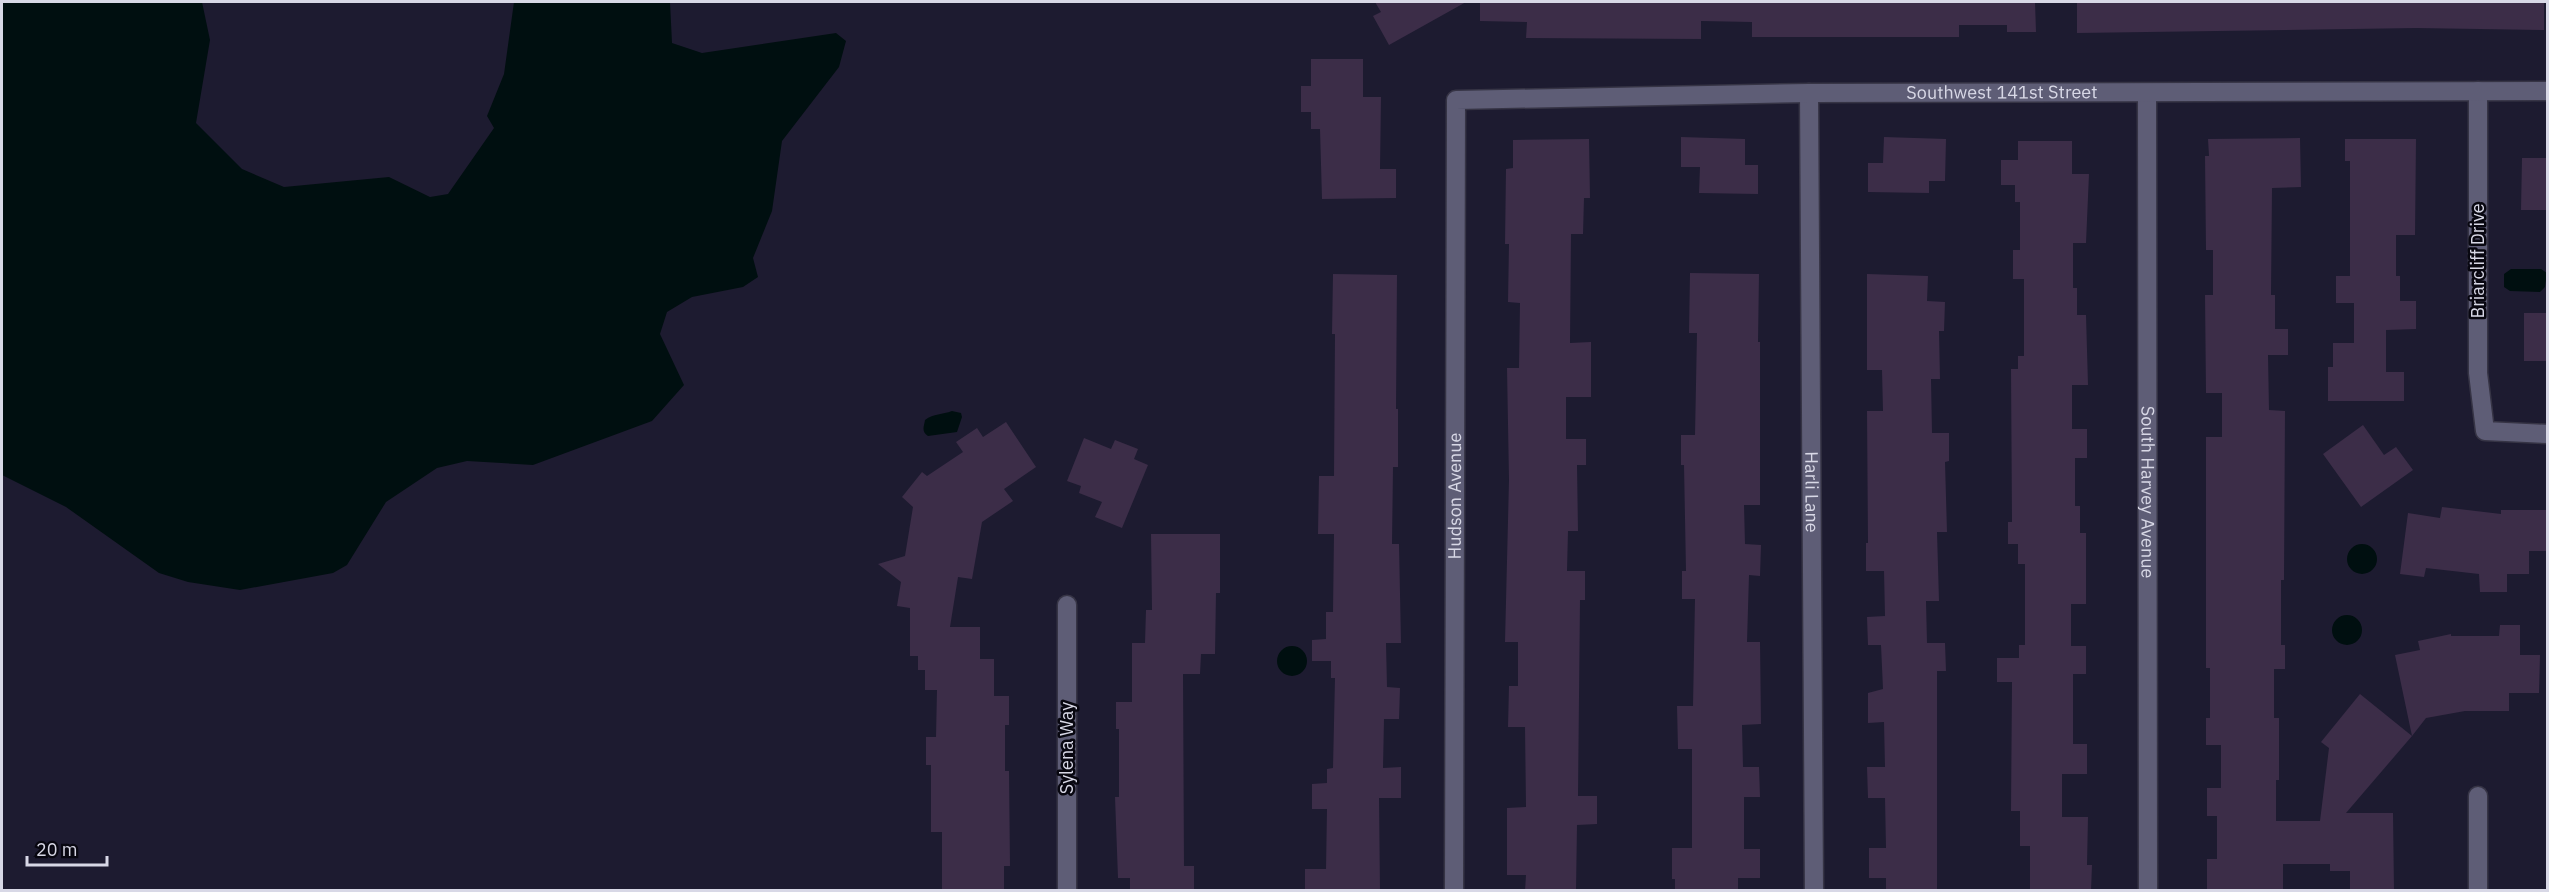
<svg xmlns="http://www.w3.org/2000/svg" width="2549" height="892" font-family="'IBM Plex Sans',sans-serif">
  <rect width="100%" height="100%" fill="#1d1b30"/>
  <path fill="#000f10" d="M 2,2 L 202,2 L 210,40 L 196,123 L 242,169 L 284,187 L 389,177 L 430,197 L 448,194 L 494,128 L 487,116 L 504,74 L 514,2 L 670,2 L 672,43 L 702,53 L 836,33 L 846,41 L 839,67 L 782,141 L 772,211 L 753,258 L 758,277 L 743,287 L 692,297 L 667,312 L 660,334 L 684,385 L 652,421 L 533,465 L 467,461 L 437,468 L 386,502 L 347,565 L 333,573 L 240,590 L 188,582 L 159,573 L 66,507 L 2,475 Z
    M 2511,269 L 2541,269 L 2547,273 L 2545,287 L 2540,292 L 2510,291 L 2504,287 L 2504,274 Z
    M 952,411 L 961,413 L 962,417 L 957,432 L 928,436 C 921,431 924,427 925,420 C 934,413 942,415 952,411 Z
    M2347 559a15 15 0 1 1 30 0a15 15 0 1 1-30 0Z
    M2332 630a15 15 0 1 1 30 0a15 15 0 1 1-30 0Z
    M1277 661a15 15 0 1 1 30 0a15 15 0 1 1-30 0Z"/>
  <path fill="#3c2d48" d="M 1375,2 L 1466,2 L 1389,45 L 1373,16 L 1381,12 Z
    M 1480,2 L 2035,2 L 2036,32 L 2007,32 L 2007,25 L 1959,25 L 1959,37 L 1752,37 L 1752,22 L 1701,21 L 1701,39 L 1526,38 L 1527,22 L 1480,21 Z
    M 2077,2 L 2544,2 L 2544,30 L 2416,28 L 2077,33 Z
    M 1311,59 L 1363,59 L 1363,97 L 1381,97 L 1380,169 L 1396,169 L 1396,198 L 1322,199 L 1320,129 L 1311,129 L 1311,112 L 1301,112 L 1301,86 L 1311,86 Z
    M 1681,137 L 1745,139 L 1745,165 L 1758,165 L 1758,194 L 1699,193 L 1700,167 L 1681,167 Z
    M 1884,137 L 1946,139 L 1945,181 L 1929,181 L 1929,193 L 1868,192 L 1868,163 L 1883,163 Z
    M 2300,138 L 2301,187 L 2272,188 L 2271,295 L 2275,295 L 2275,329 L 2288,329 L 2288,355 L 2268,355 L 2269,410 L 2285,411 L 2284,580 L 2281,580 L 2281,645 L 2285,645 L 2285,669 L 2274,669 L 2274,718 L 2279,718 L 2279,780 L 2276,780 L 2276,821 L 2320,821 L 2329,748 L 2321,742 L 2360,694 L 2412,736 L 2346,813 L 2393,813 L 2394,891 L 2350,891 L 2350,871 L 2330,871 L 2330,864 L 2283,864 L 2283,891 L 2207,889 L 2207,859 L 2217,859 L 2217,816 L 2207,816 L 2207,788 L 2221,788 L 2221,745 L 2206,745 L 2206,718 L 2210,718 L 2210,668 L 2206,668 L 2206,437 L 2222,437 L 2222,393 L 2206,393 L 2205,295 L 2213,295 L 2213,250 L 2206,250 L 2205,156 L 2209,156 L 2208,139 Z
    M 1589,139 L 1590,198 L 1584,198 L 1583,234 L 1571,234 L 1570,343 L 1591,342 L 1591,397 L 1566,397 L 1566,439 L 1586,439 L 1586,465 L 1577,465 L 1578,531 L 1568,531 L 1567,571 L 1585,571 L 1585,600 L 1580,600 L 1578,796 L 1597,796 L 1597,824 L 1577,825 L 1576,891 L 1525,891 L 1526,875 L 1507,875 L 1507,808 L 1526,807 L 1525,727 L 1508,727 L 1509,686 L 1518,686 L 1518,642 L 1505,642 L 1509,480 L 1507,368 L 1519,368 L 1520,303 L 1508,302 L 1509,244 L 1505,244 L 1506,169 L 1513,168 L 1513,140 Z
    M 2345,139 L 2416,139 L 2415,235 L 2396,235 L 2396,276 L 2400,276 L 2400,301 L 2416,301 L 2416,329 L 2386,330 L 2386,372 L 2404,372 L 2404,401 L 2328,401 L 2328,367 L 2333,367 L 2333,343 L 2354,343 L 2354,303 L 2336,303 L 2336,276 L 2350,276 L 2350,161 L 2345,161 Z
    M 2018,141 L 2072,141 L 2072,174 L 2089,174 L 2086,243 L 2073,243 L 2073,288 L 2077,288 L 2077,315 L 2086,315 L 2088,385 L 2072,385 L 2072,429 L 2087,429 L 2087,458 L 2075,458 L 2075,506 L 2080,506 L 2080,533 L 2086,533 L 2086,604 L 2071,604 L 2071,646 L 2086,646 L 2086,674 L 2073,674 L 2073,744 L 2087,744 L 2087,774 L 2062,774 L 2062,817 L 2088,817 L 2087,865 L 2092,865 L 2091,891 L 2030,891 L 2030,846 L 2020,846 L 2020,811 L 2011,811 L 2012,682 L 1997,682 L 1997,658 L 2019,658 L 2019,645 L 2025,645 L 2025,564 L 2018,564 L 2018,544 L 2008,544 L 2008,522 L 2012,522 L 2011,369 L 2018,369 L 2018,356 L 2024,356 L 2024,279 L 2013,279 L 2013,250 L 2020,250 L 2020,202 L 2015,202 L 2015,185 L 2001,185 L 2001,160 L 2018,160 Z
    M 2522,158 L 2547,158 L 2547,210 L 2521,210 Z
    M 1690,273 L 1759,274 L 1758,342 L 1760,342 L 1760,505 L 1744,505 L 1745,544 L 1761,545 L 1760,576 L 1749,575 L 1747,642 L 1760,642 L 1761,724 L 1742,725 L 1743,767 L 1759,767 L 1760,797 L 1744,797 L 1744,849 L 1760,849 L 1760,878 L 1738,878 L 1738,891 L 1675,891 L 1675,879 L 1672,879 L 1672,848 L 1692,848 L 1692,749 L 1678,749 L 1677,706 L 1693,706 L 1695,599 L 1682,599 L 1682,571 L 1686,571 L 1684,465 L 1681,465 L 1681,435 L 1695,435 L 1697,333 L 1689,333 Z
    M 1333,274 L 1397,275 L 1396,409 L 1398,409 L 1398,467 L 1393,467 L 1392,544 L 1399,544 L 1401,643 L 1386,643 L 1387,687 L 1400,688 L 1399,719 L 1384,719 L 1383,768 L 1401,767 L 1401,798 L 1379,798 L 1380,891 L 1305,891 L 1305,869 L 1326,869 L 1327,809 L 1312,809 L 1312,784 L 1327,783 L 1327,769 L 1333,768 L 1335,678 L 1331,678 L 1331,661 L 1312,661 L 1312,640 L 1326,639 L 1326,612 L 1333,612 L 1334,534 L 1318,534 L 1319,476 L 1334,476 L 1335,334 L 1332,334 Z
    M 1867,274 L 1928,276 L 1927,301 L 1945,302 L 1944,331 L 1939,331 L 1940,379 L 1931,379 L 1932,433 L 1949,433 L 1949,461 L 1945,462 L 1947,532 L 1937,532 L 1939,601 L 1926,601 L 1927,643 L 1945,643 L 1946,671 L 1937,671 L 1937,891 L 1886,891 L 1886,878 L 1869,878 L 1869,848 L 1886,848 L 1885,798 L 1868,798 L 1867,767 L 1885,767 L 1884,722 L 1868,723 L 1868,693 L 1883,689 L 1881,645 L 1868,645 L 1867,617 L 1885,616 L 1884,571 L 1866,571 L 1866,543 L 1868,543 L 1867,411 L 1883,411 L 1882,370 L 1867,370 Z
    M 2524,313 L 2547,313 L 2547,361 L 2524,361 Z
    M 1006,422 L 1036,467 L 1004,489 L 1013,501 L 982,522 L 972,579 L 958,577 L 950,627 L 980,627 L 980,659 L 994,659 L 994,696 L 1009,696 L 1009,725 L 1005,725 L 1005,771 L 1009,771 L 1010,866 L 1004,866 L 1004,891 L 942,891 L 942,832 L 931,832 L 931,765 L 926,765 L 926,737 L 936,737 L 937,690 L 925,690 L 925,670 L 918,670 L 918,656 L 910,656 L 910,608 L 897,606 L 901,582 L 878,564 L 905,556 L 913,507 L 902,497 L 922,472 L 927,476 L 963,452 L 956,442 L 977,428 L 983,437 Z
    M 2363,425 L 2384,455 L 2396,447 L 2413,470 L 2361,507 L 2323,454 Z
    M 1084,438 L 1111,449 L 1115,440 L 1138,449 L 1134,459 L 1148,465 L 1122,528 L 1095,517 L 1102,502 L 1079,493 L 1081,486 L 1067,481 Z
    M 2442,507 L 2501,514 L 2501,510 L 2547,510 L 2547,551 L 2529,551 L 2529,574 L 2507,574 L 2507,592 L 2480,592 L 2479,574 L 2426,568 L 2424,577 L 2400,574 L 2408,513 L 2440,518 Z
    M 1151,534 L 1220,534 L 1220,593 L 1216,593 L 1215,654 L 1201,654 L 1200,674 L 1183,674 L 1184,866 L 1194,866 L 1194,890 L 1130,891 L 1130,878 L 1118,878 L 1115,797 L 1119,797 L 1119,729 L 1116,729 L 1116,702 L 1132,702 L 1132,643 L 1145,643 L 1146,610 L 1152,610 Z
    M 2500,625 L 2520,625 L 2520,655 L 2540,655 L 2539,693 L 2509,693 L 2509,711 L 2465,711 L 2426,718 L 2412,736 L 2395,655 L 2420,650 L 2418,641 L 2451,634 L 2451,636 L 2499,636 Z"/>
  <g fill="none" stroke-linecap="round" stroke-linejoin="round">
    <defs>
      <g id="minor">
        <path d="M 2478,91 L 2478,373 L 2485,431 L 2548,434"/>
        <path id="s1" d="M 1809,93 L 1814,890"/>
        <path id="s2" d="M 2147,93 L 2148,890"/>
        <path d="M 1067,605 L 1067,890"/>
        <path d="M 2478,796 L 2478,890"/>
        <path id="s3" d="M 1454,890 L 1456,100 L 1809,93 L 2548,91"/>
      </g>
    </defs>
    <use href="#minor" stroke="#363445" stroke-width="21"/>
    <use href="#minor" stroke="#5e5d76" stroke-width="18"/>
  </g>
  <g text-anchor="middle" stroke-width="5" stroke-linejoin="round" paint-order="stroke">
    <g font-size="18" fill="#d8d8e6" stroke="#080710">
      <text dy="6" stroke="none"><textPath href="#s3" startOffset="1336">Southwest 141st Street</textPath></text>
      <text transform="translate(2478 261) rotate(-90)" y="6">Briarcliff Drive</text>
      <text dy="6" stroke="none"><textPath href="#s1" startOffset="399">Harli Lane</textPath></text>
      <text dy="6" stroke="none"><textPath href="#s2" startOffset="399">South Harvey Avenue</textPath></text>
      <text dy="6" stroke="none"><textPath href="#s3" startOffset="394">Hudson Avenue</textPath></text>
      <text transform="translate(1067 748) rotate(-90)" y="6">Sylena Way</text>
    </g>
  </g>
  <rect width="2549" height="892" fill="none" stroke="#d8d8e6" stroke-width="6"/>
  <path d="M27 856v9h80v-9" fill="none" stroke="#d8d8e6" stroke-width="3"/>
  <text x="36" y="856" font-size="18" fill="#d8d8e6" stroke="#080710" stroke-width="4.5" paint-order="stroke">20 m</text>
</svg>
